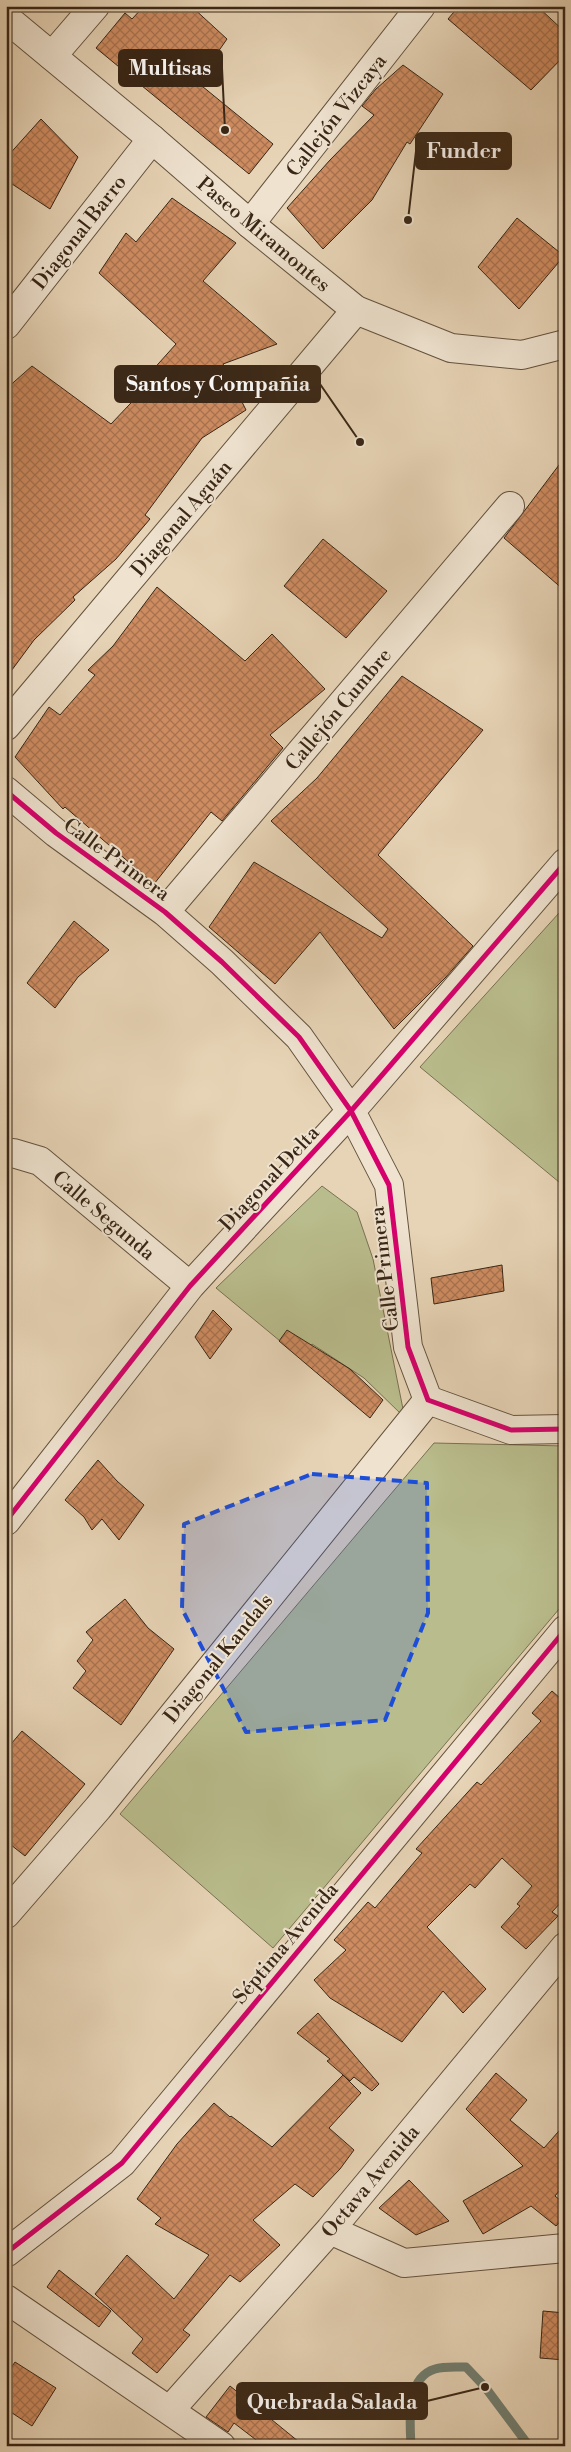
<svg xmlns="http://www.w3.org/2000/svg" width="571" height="2452" font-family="'Libre Bodoni',serif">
  <defs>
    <pattern id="building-cross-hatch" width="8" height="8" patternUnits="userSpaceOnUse" patternTransform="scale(1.25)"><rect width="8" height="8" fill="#ce8c61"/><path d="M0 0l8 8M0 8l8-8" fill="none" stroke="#a8724f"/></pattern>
  </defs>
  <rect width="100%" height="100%" fill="#e7d4b6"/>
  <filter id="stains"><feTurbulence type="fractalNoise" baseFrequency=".004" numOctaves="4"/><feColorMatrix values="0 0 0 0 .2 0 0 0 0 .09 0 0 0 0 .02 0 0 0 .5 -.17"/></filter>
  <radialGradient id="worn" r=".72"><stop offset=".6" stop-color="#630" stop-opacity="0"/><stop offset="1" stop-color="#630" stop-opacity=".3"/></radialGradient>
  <path fill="#b9bc8c" stroke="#787151" d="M 559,913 L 565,917 L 565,1187 L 420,1067 Z
    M 322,1186 L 357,1212 L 373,1259 L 403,1409 L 401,1414 L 364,1378 L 312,1344 L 303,1360 L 216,1288 Z
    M 434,1443 L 565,1446 L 565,1602 L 273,1948 L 120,1814 Z"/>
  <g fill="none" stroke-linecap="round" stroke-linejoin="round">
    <path stroke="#717e71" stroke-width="9" d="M 411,2446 C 410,2422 405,2378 435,2369 C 444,2366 456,2367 466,2367 L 485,2387 L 529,2446"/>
  </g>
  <path fill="url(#building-cross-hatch)" stroke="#382616" d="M 144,6 L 191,6 L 227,39 L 197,82 L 273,144 L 249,174 L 96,48 L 125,13 L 132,19 Z
    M 459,6 L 537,6 L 565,32 L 565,55 L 531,90 L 448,19 Z
    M 403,65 L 443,94 L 410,144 L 407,142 L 372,200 L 323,249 L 287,208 L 330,160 L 374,115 L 362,106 L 376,89 Z
    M 41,119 L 78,157 L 50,209 L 6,180 L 6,158 Z
    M 172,198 L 236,243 L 203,281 L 277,344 L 223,364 L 246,410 L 202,438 L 145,515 L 150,519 L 116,559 L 73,597 L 75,600 L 34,640 L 6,678 L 6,389 L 32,366 L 111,424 L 147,386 L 142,382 L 176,344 L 99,273 L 126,233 L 136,242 Z
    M 517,218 L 564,256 L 519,309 L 478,267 Z
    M 565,457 L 565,591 L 504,538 Z
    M 323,539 L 387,591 L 346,638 L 284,586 Z
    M 157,587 L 245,661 L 272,634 L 325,689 L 270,735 L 283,748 L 222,821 L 211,812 L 154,884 L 65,807 L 63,809 L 15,757 L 49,707 L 60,715 L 95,675 L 88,670 L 113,646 Z
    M 402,676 L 483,730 L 378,855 L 473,946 L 446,977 L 394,1029 L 320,932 L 275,984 L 209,927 L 254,862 L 382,938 L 388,929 L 271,821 L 317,778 Z
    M 74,921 L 109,950 L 78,977 L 55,1008 L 27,983 Z
    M 502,1265 L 504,1291 L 434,1304 L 431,1278 Z
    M 213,1310 L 232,1329 L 210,1359 L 195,1337 Z
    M 287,1330 L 350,1369 L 383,1400 L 370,1418 L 279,1341 Z
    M 98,1460 L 117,1481 L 144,1505 L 119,1540 L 102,1519 L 92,1530 L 84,1517 L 65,1500 Z
    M 125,1599 L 148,1628 L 174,1649 L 121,1725 L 73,1688 L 86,1671 L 77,1661 L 93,1640 L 86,1632 Z
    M 552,1691 L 561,1699 L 565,1695 L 565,1898 L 552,1912 L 558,1916 L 526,1949 L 501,1927 L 520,1906 L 517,1904 L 532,1886 L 502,1858 L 475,1888 L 470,1884 L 427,1927 L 486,1989 L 463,2013 L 443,1991 L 402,2042 L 330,1998 L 314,1980 L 346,1950 L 334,1940 L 368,1902 L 375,1908 L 422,1853 L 416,1849 L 477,1782 L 481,1785 L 541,1721 L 532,1713 Z
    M 22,1731 L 85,1784 L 25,1856 L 6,1841 L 6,1750 Z
    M 318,2013 L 379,2084 L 372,2091 L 354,2077 L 350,2081 L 327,2061 L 330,2059 L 297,2033 Z
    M 496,2073 L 527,2100 L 510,2120 L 544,2148 L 565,2124 L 565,2184 L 555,2196 L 565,2204 L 565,2216 L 556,2226 L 531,2206 L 483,2234 L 463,2201 L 523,2166 L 466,2109 Z
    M 343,2075 L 361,2093 L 329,2128 L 354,2150 L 340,2169 L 313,2197 L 295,2184 L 253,2220 L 280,2245 L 240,2282 L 230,2275 L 183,2330 L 190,2335 L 157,2373 L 132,2353 L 143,2339 L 95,2294 L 127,2255 L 174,2299 L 209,2255 L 155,2224 L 161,2218 L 137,2199 L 177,2144 L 214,2103 L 230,2117 L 231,2116 L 272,2147 Z
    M 409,2180 L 449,2221 L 416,2235 L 379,2208 Z
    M 59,2270 L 111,2311 L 99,2327 L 47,2287 Z
    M 543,2311 L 565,2313 L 565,2360 L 540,2358 Z
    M 15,2362 L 56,2388 L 32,2426 L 6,2409 L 6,2375 Z
    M 230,2386 L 250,2402 L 304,2446 L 264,2446 L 234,2423 L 228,2432 L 206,2417 Z"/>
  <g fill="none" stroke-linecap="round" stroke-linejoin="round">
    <defs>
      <path id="minor" d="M 52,56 L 95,6
        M 250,224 L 421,6
        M 6,325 L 152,139
        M 6,726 L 356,310
        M 6,791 L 56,833 L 165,912 L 222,962 L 299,1037 L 351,1111 L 389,1185 L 408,1347 L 428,1400 L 511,1430 L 565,1429
        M 165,912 L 510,506
        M 6,1154 L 13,1153 L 40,1161 L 190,1286
        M 6,1521 L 190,1286 L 351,1111 L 565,863
        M 6,1914 L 98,1808 L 428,1400
        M 330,2230 L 404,2263 L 565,2248
        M 6,2299 L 221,2446
        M 170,2410 L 330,2230 L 565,1947"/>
      <path id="tertiary" d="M 6,18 L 152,139 L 250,224 L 356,310 L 451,348 L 522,355 L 565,344
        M 6,2253 L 122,2163 L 565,1630"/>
    </defs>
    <use href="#minor" stroke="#64523e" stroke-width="30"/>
    <use href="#tertiary" stroke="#64523e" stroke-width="30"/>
    <use href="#minor" stroke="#efe3d0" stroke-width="28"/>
    <use href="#tertiary" stroke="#efe3d0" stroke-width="28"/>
    <defs>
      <path id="cycleway" d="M 6,791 L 56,833 L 165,912 L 222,962 L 299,1037 L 351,1111 L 389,1185 L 408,1347 L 428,1400 L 511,1430 L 565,1429
        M 6,1521 L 190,1286 L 351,1111 L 565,863
        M 6,2253 L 122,2163 L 565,1630"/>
    </defs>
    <use href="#cycleway" stroke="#efe3d0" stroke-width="8"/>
    <use href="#cycleway" stroke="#d6006c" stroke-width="5"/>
  </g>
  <path fill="#1d4ed8" fill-opacity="0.2" stroke="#1d4ed8" stroke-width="4" stroke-dasharray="10 6" stroke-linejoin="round" d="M 312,1474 L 427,1483 L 428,1613 L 385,1720 L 246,1732 L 182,1609 L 184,1524 Z"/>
  <g text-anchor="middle" stroke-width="4" stroke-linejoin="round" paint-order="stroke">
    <g font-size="20" fill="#382616" stroke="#efe3d0">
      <text transform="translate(336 115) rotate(-52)" y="7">Callejón Vizcaya</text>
      <text transform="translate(79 232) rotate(-52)" y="7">Diagonal Barro</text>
      <text transform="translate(264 234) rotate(40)" y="7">Paseo Miramontes</text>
      <text transform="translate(181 518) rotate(-50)" y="7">Diagonal Aguán</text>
      <text transform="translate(338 709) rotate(-50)" y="7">Callejón Cumbre</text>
      <text transform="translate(117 859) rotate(36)" y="7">Calle Primera</text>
      <text transform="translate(269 1178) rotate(-47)" y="7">Diagonal Delta</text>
      <text transform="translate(104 1215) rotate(40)" y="7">Calle Segunda</text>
      <text transform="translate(384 1269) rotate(-97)" y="7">Calle Primera</text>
      <text transform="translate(218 1658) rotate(-51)" y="7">Diagonal Kandals</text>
      <text transform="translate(285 1943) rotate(-50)" y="7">Séptima Avenida</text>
      <text transform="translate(370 2181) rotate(-50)" y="7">Octava Avenida</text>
    </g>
  </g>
  <path fill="none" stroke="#382616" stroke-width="2" d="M225 130L222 68M408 220L416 151M360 442L320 384M485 2387L427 2401"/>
  <g fill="#382616" stroke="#efe3d0" stroke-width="2">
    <circle cx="225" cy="130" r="5"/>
    <circle cx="408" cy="220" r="5"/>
    <circle cx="360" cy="442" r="5"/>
    <circle cx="485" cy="2387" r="5"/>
  </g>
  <g fill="#382616" stroke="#382616" stroke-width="2">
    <rect x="119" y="50" width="103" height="36" rx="5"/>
    <rect x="416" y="133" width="95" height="36" rx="5"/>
    <rect x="115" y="366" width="205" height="36" rx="5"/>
    <rect x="237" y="2383" width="190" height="36" rx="5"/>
  </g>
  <g font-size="21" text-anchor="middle" font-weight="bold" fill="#fff">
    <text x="170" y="75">Multisas</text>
    <text x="464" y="158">Funder</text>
    <text x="218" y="391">Santos y Compañia</text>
    <text x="332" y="2409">Quebrada Salada</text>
  </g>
  <rect width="571" height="2452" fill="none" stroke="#e7d4b6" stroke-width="25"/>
  <rect x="8" y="8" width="556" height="2437" fill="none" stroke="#382616" stroke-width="2.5"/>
  <rect x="12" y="12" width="546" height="2427" fill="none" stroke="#382616"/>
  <rect width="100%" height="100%" filter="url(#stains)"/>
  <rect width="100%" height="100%" fill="url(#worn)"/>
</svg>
